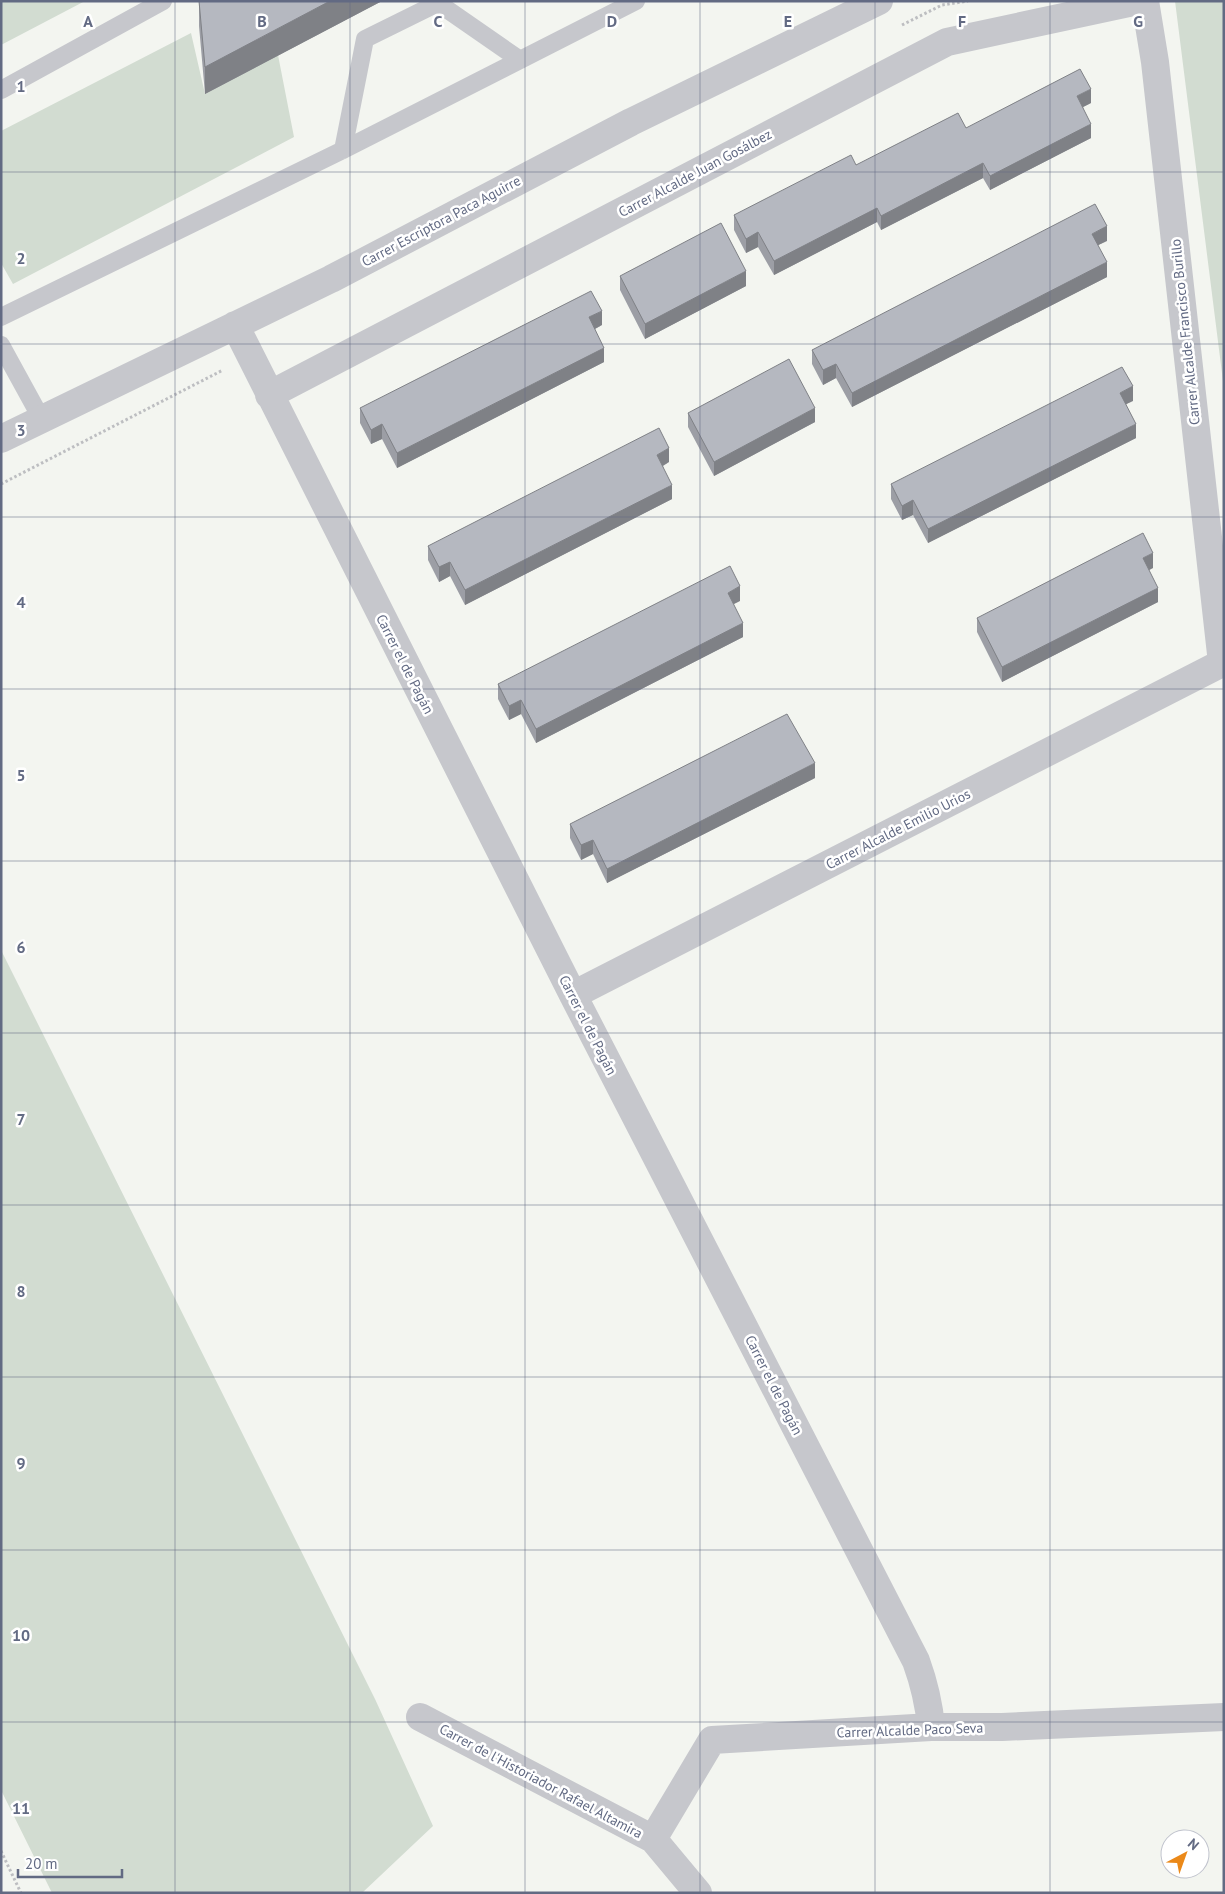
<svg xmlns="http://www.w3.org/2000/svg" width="1225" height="1894" font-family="'PT Sans',sans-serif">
  <rect width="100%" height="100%" fill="#f3f5f0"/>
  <path fill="#d2dcd1" d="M 1,1 L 85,1 L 1,45 Z
    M 1175,1 L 1224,1 L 1224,389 Z
    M 191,33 L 205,94 L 278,55 L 294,137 L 13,284 L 1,263 L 1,131 Z
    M 1,950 L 375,1699 L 433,1826 L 362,1893 L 52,1893 L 1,1790 Z"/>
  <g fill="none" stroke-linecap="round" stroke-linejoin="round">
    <path stroke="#bdbec1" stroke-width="3" stroke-dasharray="2.5 2.5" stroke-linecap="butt" d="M 902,25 L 942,5 L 968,1
      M 1,484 L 223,370
      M 1,1851 L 21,1893"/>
    <path stroke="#c6c7cc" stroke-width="18" d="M 1,90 L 163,1
      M 343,150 L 365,39 L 438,3 L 520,60
      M 1,317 L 343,150 L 636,1
      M 1,345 L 41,418"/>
    <path stroke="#c6c7cc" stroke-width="28" d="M 1145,1 L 1155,62 L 1222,663
      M 235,325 L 573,995 L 916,1661 C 924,1683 929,1703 931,1727
      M 269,395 L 947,42 L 1138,1
      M 1,439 L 331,279 L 631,122 L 879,1
      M 573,995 L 1224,662
      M 420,1717 L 653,1839 L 698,1893
      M 653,1839 L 712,1740 L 931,1727 L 1002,1727 L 1224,1717"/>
  </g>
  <path fill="#9c9ea5" d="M 199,1 L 382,1 L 205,94 L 199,26 Z
    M 1091,103 L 1083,107 L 1091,138 L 990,190 L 983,178 L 881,230 L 877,222 L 774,275 L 758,247 L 746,253 L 734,230 L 734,215 L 856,165 L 966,128 Z
    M 1107,241 L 1098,245 L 1107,277 L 852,407 L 836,378 L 823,385 L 812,364 L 812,350 Z
    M 620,276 L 746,286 L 645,339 L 620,290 Z
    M 602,325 L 595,329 L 604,362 L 397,468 L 382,439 L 371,444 L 360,423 L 360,408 Z
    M 1133,401 L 1126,404 L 1136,438 L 928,543 L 913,515 L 902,520 L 891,499 L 891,484 Z
    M 688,413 L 815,422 L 714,476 L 688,427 Z
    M 669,462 L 663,466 L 672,499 L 465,605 L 450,576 L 439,582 L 428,560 L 428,546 Z
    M 1153,568 L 1149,570 L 1158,602 L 1002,682 L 977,632 L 977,618 Z
    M 740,601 L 733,604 L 743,637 L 536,743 L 521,714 L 509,720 L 498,699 L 498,684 Z
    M 815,778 L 607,883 L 593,854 L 581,860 L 570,838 L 570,824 Z"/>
  <path fill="#7f8186" d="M 330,1 L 382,1 L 205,94 L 205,67 Z
    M 1091,89 L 1091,103 L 1077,110 L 1077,96 Z
    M 1091,124 L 1091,138 L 990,190 L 990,176 Z
    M 983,163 L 983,178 L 881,230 L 881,216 Z
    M 877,208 L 877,222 L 774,275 L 774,261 Z
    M 1107,226 L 1107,241 L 1092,248 L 1092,234 Z
    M 758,232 L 758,247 L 746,253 L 746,239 Z
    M 1107,262 L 1107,277 L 852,407 L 852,393 Z
    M 746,271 L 746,286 L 645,339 L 645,324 Z
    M 602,311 L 602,325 L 589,332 L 589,317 Z
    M 604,348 L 604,362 L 397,468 L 397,453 Z
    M 836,364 L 836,378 L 823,385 L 823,370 Z
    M 1133,386 L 1133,401 L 1120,407 L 1120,393 Z
    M 815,408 L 815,422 L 714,476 L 714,462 Z
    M 382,424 L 382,439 L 371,444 L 371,430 Z
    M 1136,424 L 1136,438 L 928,543 L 928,529 Z
    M 669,448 L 669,462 L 657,469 L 657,455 Z
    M 672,485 L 672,499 L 465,605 L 465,590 Z
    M 913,500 L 913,515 L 902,520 L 902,506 Z
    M 1153,553 L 1153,568 L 1143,573 L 1143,558 Z
    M 450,562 L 450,576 L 439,582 L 439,567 Z
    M 740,586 L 740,601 L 728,607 L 728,593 Z
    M 1158,588 L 1158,602 L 1002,682 L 1002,667 Z
    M 743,623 L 743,637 L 536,743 L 536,729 Z
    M 521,700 L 521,714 L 509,720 L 509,706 Z
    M 815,763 L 815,778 L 607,883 L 607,869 Z
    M 593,840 L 593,854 L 581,860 L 581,845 Z"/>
  <path fill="#b5b8c0" stroke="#7f8186" d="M 199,1 L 330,1 L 205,67 Z
    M 1080,69 L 1091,89 L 1077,96 L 1091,124 L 990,176 L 983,163 L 881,216 L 877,208 L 774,261 L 758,232 L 746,239 L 734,215 L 851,155 L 856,165 L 958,113 L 966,128 Z
    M 1095,204 L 1107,226 L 1092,234 L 1107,262 L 852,393 L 836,364 L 823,370 L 812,350 Z
    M 721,223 L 746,271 L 645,324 L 620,276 Z
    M 591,291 L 602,311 L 589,317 L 604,348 L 397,453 L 382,424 L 371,430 L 360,408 Z
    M 789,359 L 815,408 L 714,462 L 688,413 Z
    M 1122,367 L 1133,386 L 1120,393 L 1136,424 L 928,529 L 913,500 L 902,506 L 891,484 Z
    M 659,428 L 669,448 L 657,455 L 672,485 L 465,590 L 450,562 L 439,567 L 428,546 Z
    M 1143,533 L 1153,553 L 1143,558 L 1158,588 L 1002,667 L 977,618 Z
    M 730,566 L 740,586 L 728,593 L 743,623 L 536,729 L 521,700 L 509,706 L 498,684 Z
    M 787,714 L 815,763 L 607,869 L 593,840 L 581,845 L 570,824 Z"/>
  <path fill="none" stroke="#626a83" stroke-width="1" stroke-opacity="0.55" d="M 175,1 L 175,1893M 350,1 L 350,1893M 525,1 L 525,1893M 700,1 L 700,1893M 875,1 L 875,1893M 1050,1 L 1050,1893M 1,172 L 1224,172M 1,344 L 1224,344M 1,517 L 1224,517M 1,689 L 1224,689M 1,861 L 1224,861M 1,1033 L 1224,1033M 1,1205 L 1224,1205M 1,1377 L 1224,1377M 1,1550 L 1224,1550M 1,1722 L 1224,1722"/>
  <g text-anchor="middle" stroke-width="5" stroke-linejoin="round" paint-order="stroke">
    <g font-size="14" fill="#626a83" stroke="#fff">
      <text transform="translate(695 173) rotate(-28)" y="5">Carrer Alcalde Juan Gosálbez</text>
      <text transform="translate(441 221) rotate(-28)" y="5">Carrer Escriptora Paca Aguirre</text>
      <text transform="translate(1185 332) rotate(-96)" y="5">Carrer Alcalde Francisco Burillo</text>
      <text transform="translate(405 664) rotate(63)" y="5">Carrer el de Pagán</text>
      <text transform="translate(898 829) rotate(-27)" y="5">Carrer Alcalde Emilio Urios</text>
      <text transform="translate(588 1025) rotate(63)" y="5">Carrer el de Pagán</text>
      <text transform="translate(774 1385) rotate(63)" y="5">Carrer el de Pagán</text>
      <text transform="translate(910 1730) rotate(-2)" y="5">Carrer Alcalde Paco Seva</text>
      <text transform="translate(541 1781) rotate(28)" y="5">Carrer de l'Historiador Rafael Altamira</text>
    </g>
  </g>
  <g font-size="16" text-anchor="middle" font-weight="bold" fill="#626a83" stroke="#fff" stroke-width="5" stroke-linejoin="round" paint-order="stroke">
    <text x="88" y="27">A</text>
    <text x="262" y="27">B</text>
    <text x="438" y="27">C</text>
    <text x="612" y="27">D</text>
    <text x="788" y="27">E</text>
    <text x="962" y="27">F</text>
    <text x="1138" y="27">G</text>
    <text x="21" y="92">1</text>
    <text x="21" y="264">2</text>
    <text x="21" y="436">3</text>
    <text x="21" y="608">4</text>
    <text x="21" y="781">5</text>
    <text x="21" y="953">6</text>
    <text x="21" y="1125">7</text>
    <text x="21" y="1297">8</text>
    <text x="21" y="1469">9</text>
    <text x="21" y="1641">10</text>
    <text x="21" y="1814">11</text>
  </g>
  <rect width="1225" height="1894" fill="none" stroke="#626a83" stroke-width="5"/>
  <g transform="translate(1185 1854) rotate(41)"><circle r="24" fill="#ffffff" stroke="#c0c3cd"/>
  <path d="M0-4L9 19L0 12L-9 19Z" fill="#eb8919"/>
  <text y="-8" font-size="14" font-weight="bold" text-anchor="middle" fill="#626a83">N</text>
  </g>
  <path d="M18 1869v8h104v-8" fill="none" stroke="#626a83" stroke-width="2.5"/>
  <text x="25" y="1869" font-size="15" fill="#626a83" stroke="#ffffff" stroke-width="4" paint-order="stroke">20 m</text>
</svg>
